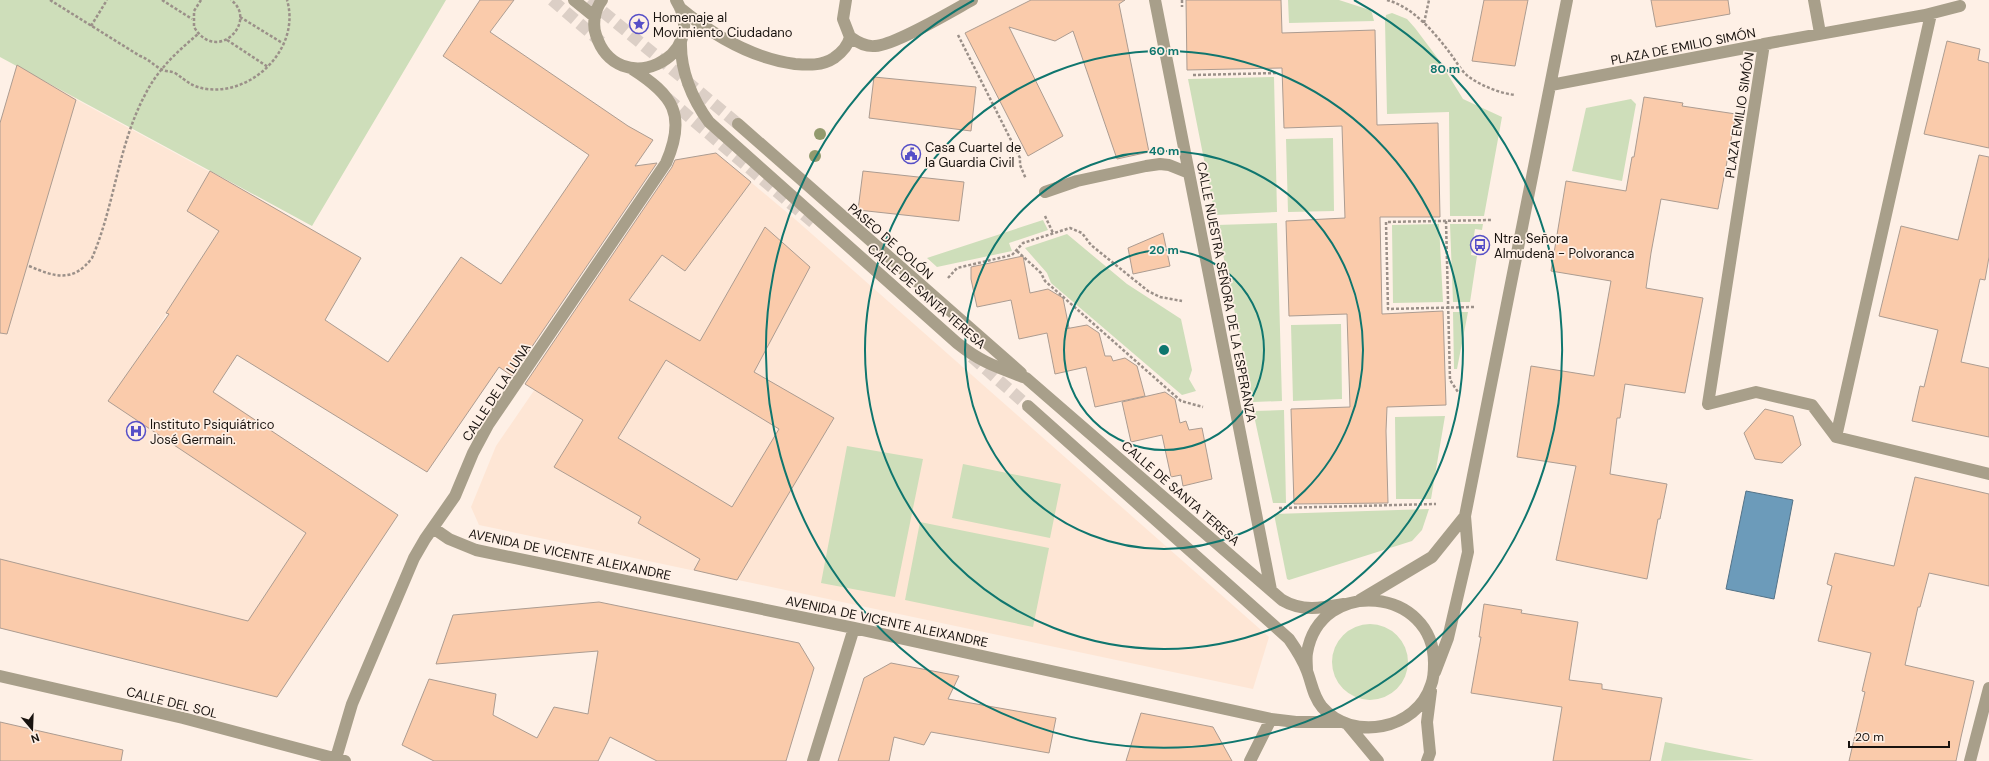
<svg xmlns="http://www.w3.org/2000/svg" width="1989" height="761" font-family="'DM Sans',sans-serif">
  <rect width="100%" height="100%" fill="#fef0e6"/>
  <path fill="#fee6d5" d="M 17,65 L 73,96 L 77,100 L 245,191 L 146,346 L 398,515 L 277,697 L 0,628 L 0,123 Z
    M 716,153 L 796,220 L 1269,637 L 1253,689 L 479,525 L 471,507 L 496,446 L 694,157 Z"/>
  <path fill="#cedeba" d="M 0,0 L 446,0 L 312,226 L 0,57 Z
    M 1288,0 L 1339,0 L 1370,10 L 1372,13 L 1374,21 L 1289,23 Z
    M 1392,13 L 1407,19 L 1415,28 L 1439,60 L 1463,99 L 1502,117 L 1484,216 L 1450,216 L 1449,112 L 1387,114 L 1385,21 L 1386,15 Z
    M 1274,77 L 1277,212 L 1215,215 L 1188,79 Z
    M 1631,99 L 1636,104 L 1622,181 L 1572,171 L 1586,108 Z
    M 1333,138 L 1334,211 L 1288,212 L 1286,139 Z
    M 1043,220 L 1048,230 L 1009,243 L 1012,251 L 937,267 L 927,258 Z
    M 1277,223 L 1282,401 L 1253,402 L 1217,225 Z
    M 1439,224 L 1443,302 L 1393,303 L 1392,225 Z
    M 1450,224 L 1483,224 L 1482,230 L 1475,229 L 1471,255 L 1477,256 L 1470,302 L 1453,302 Z
    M 1067,234 L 1127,284 L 1181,319 L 1192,370 L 1189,379 L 1196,391 L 1182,395 L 1051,283 L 1047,273 L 1025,248 Z
    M 1453,312 L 1468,312 L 1457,369 L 1454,369 Z
    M 1341,324 L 1342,399 L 1293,401 L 1291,325 Z
    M 1284,410 L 1286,503 L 1273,503 L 1253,411 Z
    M 1445,416 L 1431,499 L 1396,499 L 1395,417 Z
    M 847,446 L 923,459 L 895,597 L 821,583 Z
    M 963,464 L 1061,484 L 1050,538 L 952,518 Z
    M 1429,509 L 1422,530 L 1412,541 L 1289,580 L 1287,579 L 1274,514 Z
    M 920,522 L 1049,548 L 1033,627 L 905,600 Z
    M1332 662a38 38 0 1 1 76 0a38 38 0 1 1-76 0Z
    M 1665,742 L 1754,760 L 1661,761 Z"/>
  <path fill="#6c9bba" stroke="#537287" d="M 1746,491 L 1793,500 L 1774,599 L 1726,589 Z"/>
  <path fill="#facbab" stroke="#ac9c91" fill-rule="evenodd" d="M 480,0 L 514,0 L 490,32 L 628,126 L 653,140 L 635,166 L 657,163 L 512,376 L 499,367 L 427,472 L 237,355 L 213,392 L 398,515 L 277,697 L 0,628 L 0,559 L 248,621 L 306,533 L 108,401 L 169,314 L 166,313 L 219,231 L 187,211 L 210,171 L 361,258 L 325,320 L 388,362 L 461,257 L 501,284 L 589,155 L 443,56 Z
    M 1031,0 L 1125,0 L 1119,4 L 1149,152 L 1117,159 L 1073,31 L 1055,41 L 1009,27 L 1063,136 L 1028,156 L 965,33 Z
    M 1186,0 L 1281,0 L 1282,33 L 1375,30 L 1377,125 L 1438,123 L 1440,217 L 1380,217 L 1382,314 L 1443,311 L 1446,405 L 1387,407 L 1386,431 L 1388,503 L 1294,504 L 1291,409 L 1350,407 L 1347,314 L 1289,316 L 1286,221 L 1345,218 L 1342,126 L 1284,128 L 1282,68 L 1187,70 Z
    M 1484,0 L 1528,0 L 1515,66 L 1472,61 Z
    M 1651,0 L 1728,0 L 1730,14 L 1656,27 Z
    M 1947,41 L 1980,49 L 1978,60 L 1989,63 L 1989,148 L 1924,134 Z
    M 17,65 L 76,100 L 7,334 L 0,333 L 0,123 Z
    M 874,77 L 976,87 L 971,131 L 869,118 Z
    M 1644,97 L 1683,103 L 1682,106 L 1736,114 L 1718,209 L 1661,199 L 1651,253 L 1646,288 L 1703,298 L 1685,393 L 1625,384 L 1620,418 L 1617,418 L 1610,474 L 1667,484 L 1660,519 L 1658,519 L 1647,579 L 1556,560 L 1576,466 L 1517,457 L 1531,366 L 1594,376 L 1611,281 L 1551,271 L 1566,181 L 1626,191 L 1632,157 L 1634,157 Z
    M 716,153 L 751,182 L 685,271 L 662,255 L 629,300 L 700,341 L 765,227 L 810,267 L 754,372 L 834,418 L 737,580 L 694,570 L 700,559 L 638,523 L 641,517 L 554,467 L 583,420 L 525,384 L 672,167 L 675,160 ZM 666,360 L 779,429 L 732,507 L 618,438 Z
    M 1979,155 L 1989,157 L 1989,257 L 1985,280 L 1980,279 L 1961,362 L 1989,368 L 1989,437 L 1912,421 L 1920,386 L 1924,387 L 1938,330 L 1879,316 L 1901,226 L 1958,240 Z
    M 863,171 L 964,182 L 959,221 L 858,210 Z
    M 1163,233 L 1170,266 L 1133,274 L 1128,248 Z
    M 1023,256 L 1030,293 L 1048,289 L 1063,298 L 1069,328 L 1065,329 L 1087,325 L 1099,333 L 1105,356 L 1111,356 L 1113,361 L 1125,358 L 1137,366 L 1145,396 L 1095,407 L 1086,367 L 1055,374 L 1047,333 L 1019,339 L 1011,300 L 977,307 L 971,279 L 971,267 Z
    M 1165,392 L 1175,399 L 1180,423 L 1186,421 L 1189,430 L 1202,428 L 1212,479 L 1183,486 L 1181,475 L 1171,477 L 1162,435 L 1131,442 L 1122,402 Z
    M 1765,409 L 1793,416 L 1801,445 L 1782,463 L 1755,459 L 1744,433 Z
    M 1915,477 L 1989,494 L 1989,586 L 1929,573 L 1920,607 L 1918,607 L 1905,665 L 1974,681 L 1961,737 L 1956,761 L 1849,761 L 1865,692 L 1862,691 L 1871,653 L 1818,641 L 1832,586 L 1827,584 L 1835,553 L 1894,566 Z
    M 599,602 L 799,643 L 814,668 L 786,761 L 657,761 L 610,737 L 598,761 L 434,761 L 402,745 L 429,679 L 496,694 L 493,715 L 537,738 L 554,707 L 588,714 L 598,651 L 436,664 L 453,615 Z
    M 1484,604 L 1522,610 L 1521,613 L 1578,622 L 1569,680 L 1602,684 L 1602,689 L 1662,698 L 1650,761 L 1553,761 L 1562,707 L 1471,693 L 1481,637 L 1479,637 Z
    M 891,663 L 959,676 L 948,699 L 1056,718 L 1049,753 L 931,732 L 924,745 L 894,737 L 889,761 L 838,761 L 864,678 Z
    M 1141,713 L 1213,727 L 1232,761 L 1126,761 Z
    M 0,722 L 123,750 L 121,761 L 0,761 Z"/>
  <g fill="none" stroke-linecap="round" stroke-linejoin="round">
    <path stroke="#dccfc6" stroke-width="12" stroke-dasharray="12 6" stroke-linecap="butt" d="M 552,0 L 601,42
      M 589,0 L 738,124
      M 667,98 L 816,225
      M 972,357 L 1028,406"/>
    <path stroke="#9b9089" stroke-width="2.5" stroke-dasharray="3 2" stroke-linecap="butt" d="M 50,0 L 140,56 C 149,59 154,66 163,70 C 167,72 171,71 175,73 C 187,81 191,87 207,89 C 254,95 301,47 287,0
      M 162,0 L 192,19
      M 201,0 L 194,11 L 194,27 C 217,65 259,21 231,0
      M 1182,0 L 1182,7
      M 1387,0 C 1413,7 1434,32 1450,53 C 1456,61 1461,71 1469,77 C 1482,86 1499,93 1515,95
      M 240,17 L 284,44
      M 1424,23 L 1429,0
      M 91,26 L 107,0
      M 958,35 L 1020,158 L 1020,165 L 1026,179
      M 227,40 L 268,67
      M 1193,75 L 1278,73
      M 1045,216 L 1053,233
      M 1446,221 L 1450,380 L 1458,392
      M 1017,251 L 1041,273 L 1045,281 L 1181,401 L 1203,407
      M 29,266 C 55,277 73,283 92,258 C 115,205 118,144 146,93 C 158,69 178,51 198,34
      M 948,278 L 957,268 L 1012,255 L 1023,243 L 1070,228 L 1082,233 L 1091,245 L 1148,291 L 1160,297 L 1182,301
      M 1474,307 L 1388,309 L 1386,222 L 1491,220
      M 1279,508 L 1436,504"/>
    <path stroke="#a89f8a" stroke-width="12" d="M 574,0 L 595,17
      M 602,0 C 595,9 592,24 596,35 C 617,101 712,58 676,0
      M 846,0 L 843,19 L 850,37 C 857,42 866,47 875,46 C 895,45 952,11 972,0
      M 1155,0 L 1271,590
      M 1814,0 L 1820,33
      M 680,8 C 714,36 751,58 795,64 C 808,65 822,66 834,58 C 841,53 848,46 850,37
      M 1931,14 L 1836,437 L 1812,405 L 1756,392 L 1708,404 L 1764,44 Z
      M 1925,15 L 1960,6
      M 681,41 C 680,70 692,99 709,122 L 957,343 C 982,363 997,367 1026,378 L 1282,600 C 1302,612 1322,608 1344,604
      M 1551,85 L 1771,43
      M 738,124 L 1021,373
      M 1045,192 L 1077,181 L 1146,166 L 1160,164 L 1169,165 L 1189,173
      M 1028,406 L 1289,639 C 1296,649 1303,660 1307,671 C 1312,684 1313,696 1322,707 C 1352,742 1417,730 1431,685 C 1434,678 1434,671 1434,664 C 1435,587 1320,576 1307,653 C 1306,658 1307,665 1307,671
      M 1836,437 L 1989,474
      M 433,528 L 449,539 L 476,550 L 854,628 L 1271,719 L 1296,722 L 1340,722
      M 1360,600 L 1432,557 L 1465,516
      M 1435,672 L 1448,638 L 1468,552 L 1465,516 L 1567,0
      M 0,676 L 183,718 L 345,761
      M 1348,725 L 1378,761
      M 336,758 L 352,704 L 414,558 L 425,539 L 455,496 L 473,453 L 488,425 L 666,163 C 687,115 673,95 632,69
      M 813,761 L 854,628
      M 1250,761 L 1271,719
      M 1427,761 L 1430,753 L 1427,722 L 1431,691
      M 1970,761 L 1989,688"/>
  </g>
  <g fill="#939a6e">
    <circle cx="820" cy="134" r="6"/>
    <circle cx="815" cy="156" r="6"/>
  </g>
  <g fill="none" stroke="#0f766e" stroke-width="2">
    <circle cx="1164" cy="350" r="100"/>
    <circle cx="1164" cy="350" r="199"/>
    <circle cx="1164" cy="350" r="299"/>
    <path d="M1354 0A398 398 0 1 1 974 0"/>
  </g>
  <defs>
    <symbol id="sight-ring" viewBox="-11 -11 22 22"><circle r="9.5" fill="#fef0e6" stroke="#564fc7" stroke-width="1.5"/><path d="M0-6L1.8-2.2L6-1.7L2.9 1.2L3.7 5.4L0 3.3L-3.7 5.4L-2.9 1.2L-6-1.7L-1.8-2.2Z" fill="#564fc7"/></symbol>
    <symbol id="civic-ring" viewBox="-11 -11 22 22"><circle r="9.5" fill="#fef0e6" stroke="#564fc7" stroke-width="1.5"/><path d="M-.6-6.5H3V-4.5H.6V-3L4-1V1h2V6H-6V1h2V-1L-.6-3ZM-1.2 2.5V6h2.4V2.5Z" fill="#564fc7"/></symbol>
    <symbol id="bus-ring" viewBox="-11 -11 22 22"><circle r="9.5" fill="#fef0e6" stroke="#564fc7" stroke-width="1.5"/><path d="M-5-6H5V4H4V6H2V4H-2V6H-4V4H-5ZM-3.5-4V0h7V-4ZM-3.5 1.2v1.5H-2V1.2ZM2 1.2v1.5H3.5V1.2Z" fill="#564fc7"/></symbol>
    <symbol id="hospital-ring" viewBox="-11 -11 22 22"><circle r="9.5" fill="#fef0e6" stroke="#564fc7" stroke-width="1.5"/><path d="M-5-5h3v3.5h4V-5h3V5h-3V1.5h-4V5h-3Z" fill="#564fc7"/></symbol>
  </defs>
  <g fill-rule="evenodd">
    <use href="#sight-ring" x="628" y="13" width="22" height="22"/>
    <use href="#civic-ring" x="900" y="143" width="22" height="22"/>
    <use href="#bus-ring" x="1469" y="234" width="22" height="22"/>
    <use href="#hospital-ring" x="125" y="420" width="22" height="22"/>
  </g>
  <g text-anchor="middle" stroke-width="3.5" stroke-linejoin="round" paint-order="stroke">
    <g font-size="13" fill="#19130f" stroke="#fef0e6" text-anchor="start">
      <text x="653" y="22">Homenaje al<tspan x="653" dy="15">Movimiento Ciudadano</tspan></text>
      <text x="925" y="152">Casa Cuartel de<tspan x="925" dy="15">la Guardia Civil</tspan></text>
      <text x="1494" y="243">Ntra. Señora<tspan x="1494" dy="15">Almudena - Polvoranca</tspan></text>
      <text x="150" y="429">Instituto Psiquiátrico<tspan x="150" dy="15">José Germain.</tspan></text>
    </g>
    <g font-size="13" fill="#19130f" stroke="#fef0e6">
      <text transform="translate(1683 46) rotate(-11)" y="5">PLAZA DE EMILIO SIMÓN</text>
      <text transform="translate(1739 115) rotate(-81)" y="5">PLAZA EMILIO SIMÓN</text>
      <text transform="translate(891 241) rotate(41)" y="5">PASEO DE COLÓN</text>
      <text transform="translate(1227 292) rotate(79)" y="5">CALLE NUESTRA SEÑORA DE LA ESPERANZA</text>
      <text transform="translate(927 296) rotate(41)" y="5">CALLE DE SANTA TERESA</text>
      <text transform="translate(496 392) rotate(-57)" y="5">CALLE DE LA LUNA</text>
      <text transform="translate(1181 493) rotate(41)" y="5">CALLE DE SANTA TERESA</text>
      <text transform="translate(570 554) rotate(12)" y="5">AVENIDA DE VICENTE ALEIXANDRE</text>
      <text transform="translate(887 621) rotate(12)" y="5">AVENIDA DE VICENTE ALEIXANDRE</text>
      <text transform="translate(172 702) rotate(14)" y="5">CALLE DEL SOL</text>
    </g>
  </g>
  <circle cx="1164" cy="350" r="6" fill="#0f766e" stroke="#fef0e6" stroke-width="2"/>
  <g font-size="12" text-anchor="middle" font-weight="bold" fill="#0f766e" stroke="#fef0e6" stroke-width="3.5" stroke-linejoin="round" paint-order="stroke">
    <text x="1164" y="55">60 m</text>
    <text x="1445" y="73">80 m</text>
    <text x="1164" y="155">40 m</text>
    <text x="1164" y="254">20 m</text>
  </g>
  <g transform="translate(32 729) rotate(161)" stroke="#fef0e6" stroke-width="3" paint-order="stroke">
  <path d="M0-3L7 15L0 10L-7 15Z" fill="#19130f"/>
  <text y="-6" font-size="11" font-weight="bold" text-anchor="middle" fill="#19130f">N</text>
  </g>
  <path d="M1849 741v6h100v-6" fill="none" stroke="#19130f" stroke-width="2"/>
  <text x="1855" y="741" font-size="12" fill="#19130f" stroke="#fef0e6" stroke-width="3" paint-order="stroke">20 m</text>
</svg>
